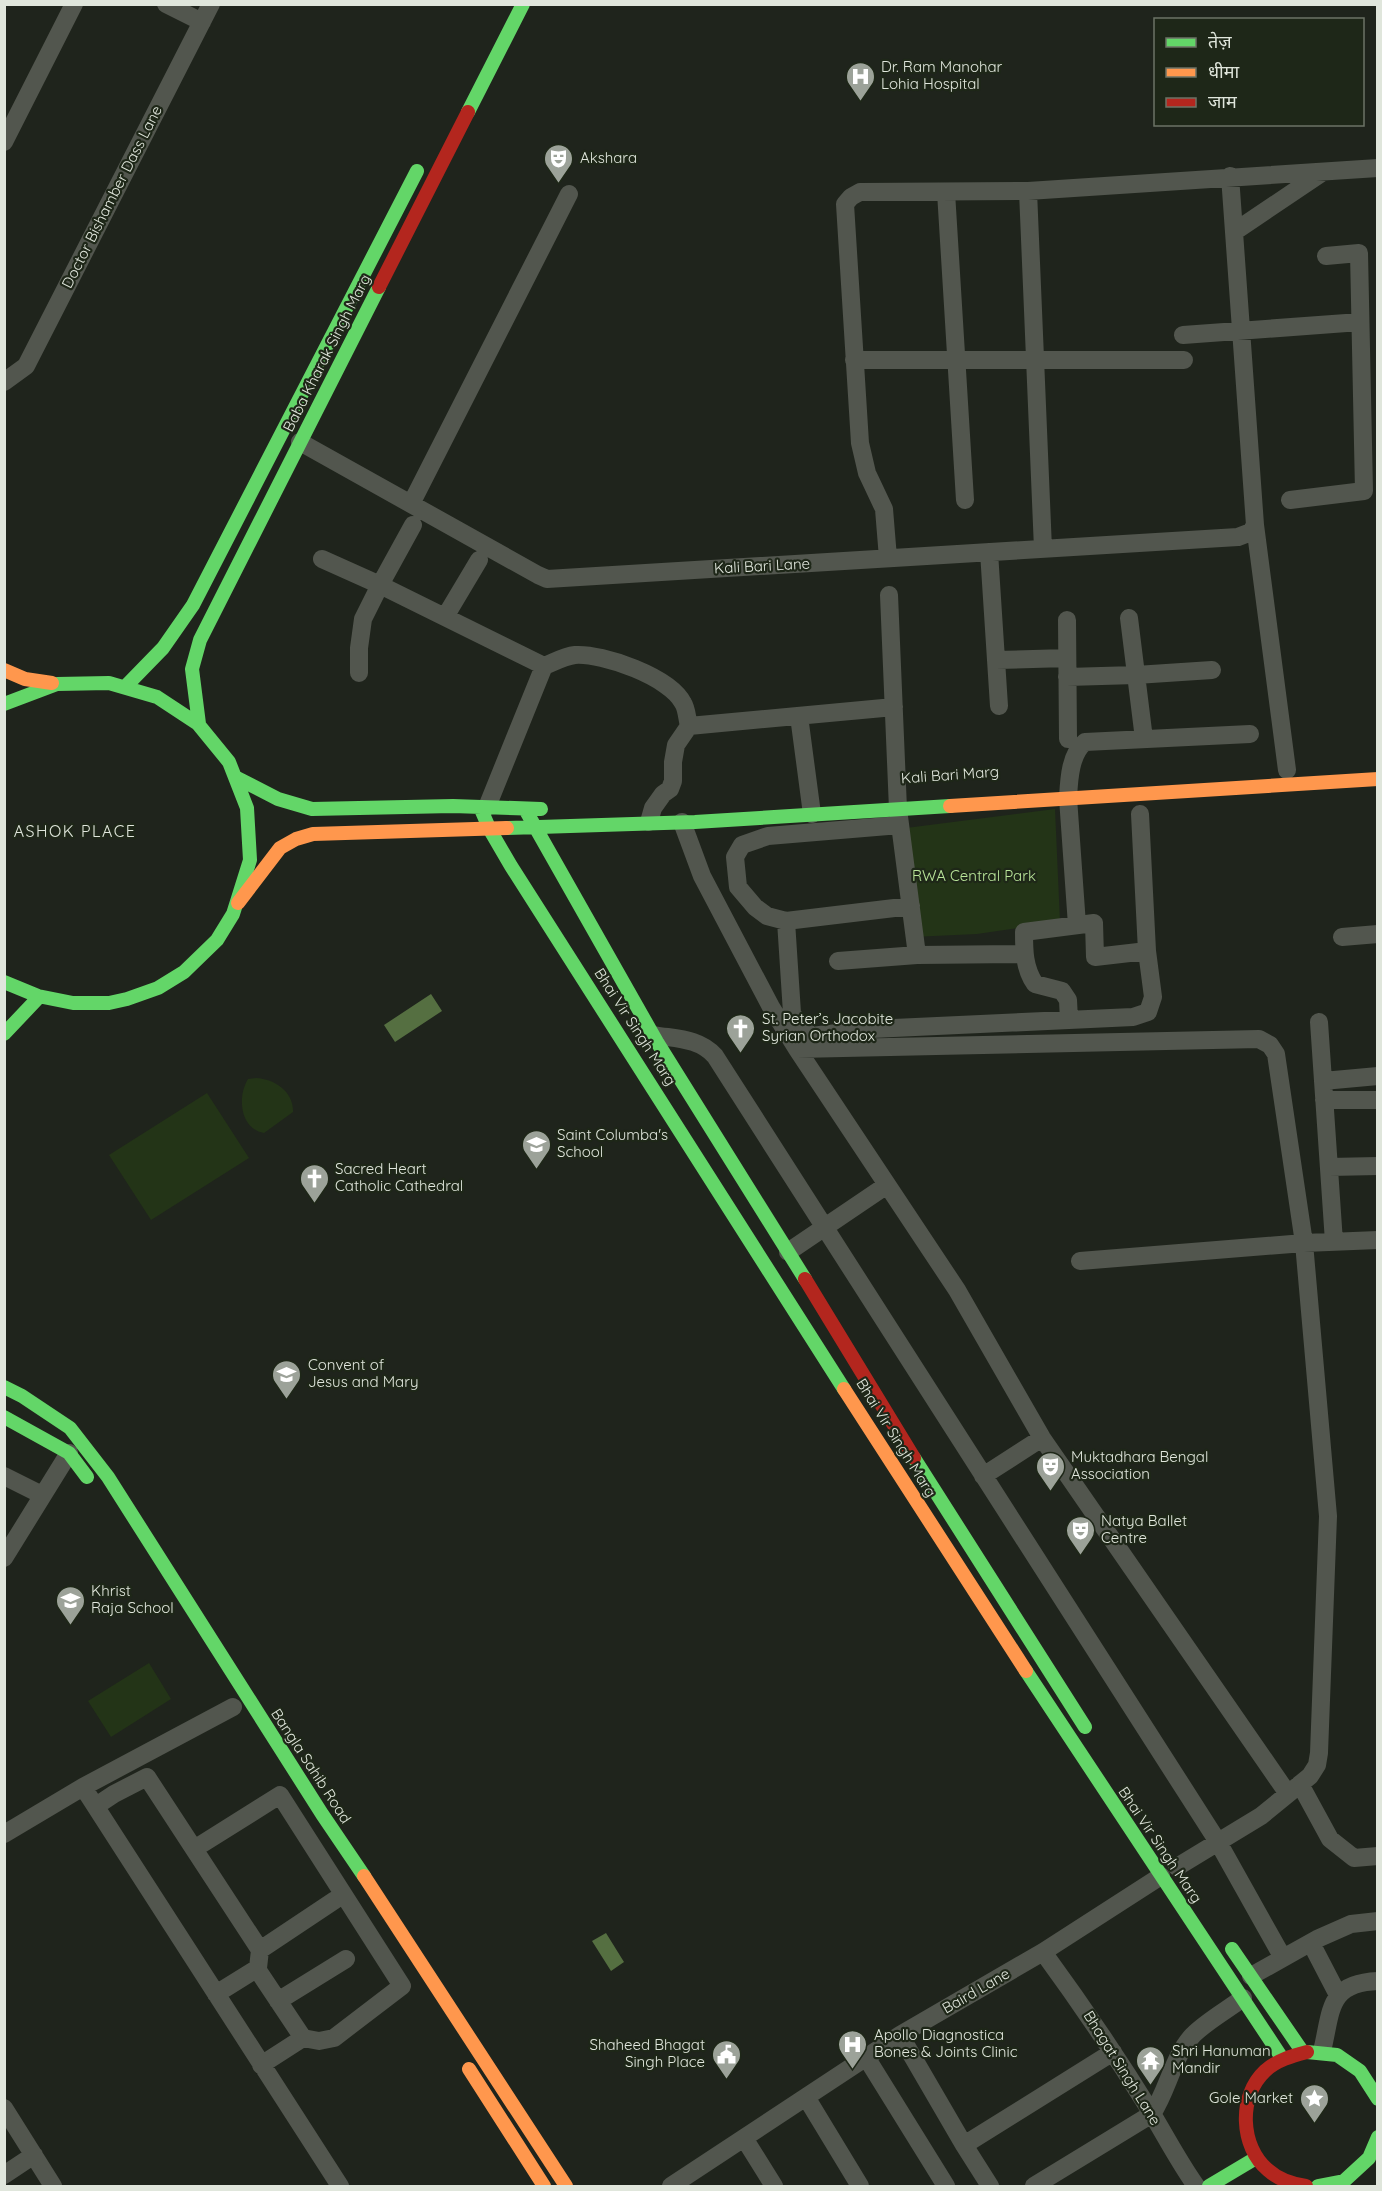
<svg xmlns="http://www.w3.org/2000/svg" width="1382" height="2191" font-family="Quicksand,'Noto Sans Devanagari',sans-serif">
  <rect width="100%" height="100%" fill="#1f241c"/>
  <path fill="#233417" d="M 1055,809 L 1060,922 L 977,934 L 912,937 L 906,828 Z
    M 256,1078 C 275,1079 294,1092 293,1112 L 264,1133 C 240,1129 237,1097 248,1079 Z
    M 207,1093 L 249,1158 L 151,1220 L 109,1155 Z
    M 149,1663 L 171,1699 L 111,1737 L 88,1701 Z"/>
  <path fill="#556f41" d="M 431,994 L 442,1011 L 395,1042 L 384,1025 Z
    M 606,1933 L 624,1962 L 611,1971 L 592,1941 Z"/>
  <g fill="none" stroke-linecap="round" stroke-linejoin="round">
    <path stroke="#52564e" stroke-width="18" d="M 166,4 L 202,22
      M 4,142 L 74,4
      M 1230,176 L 1255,525 L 1287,770
      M 1028,191 L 1043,549
      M 946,192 L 965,500
      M 1234,232 L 1323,172
      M 1183,335 L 1360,322
      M 854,360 L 1184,360
      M 4,382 L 26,366 L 211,4
      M 300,442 L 538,575 L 547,579 L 1238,537 L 1251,532 L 1255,525
      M 1290,500 L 1364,491 L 1359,253 L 1326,256
      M 411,504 L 569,194
      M 413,525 L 380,585 L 544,666 L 487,807
      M 989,552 L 999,706
      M 888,558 L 884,509 L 867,473 L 860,443 L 845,204 L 851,197 L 860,192 L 1028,191 L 1378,168
      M 322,559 L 380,585 L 363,619 L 359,648 L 359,673
      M 889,595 L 898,809 L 917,955
      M 445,617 L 479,560
      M 1129,618 L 1144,739
      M 1067,620 L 1068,739
      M 996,660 L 1067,658
      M 544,666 C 554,662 565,656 575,655 C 603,653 670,677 683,703 C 687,709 687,719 689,726
      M 1067,677 L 1136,675 L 1212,670
      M 799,716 L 812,814
      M 649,822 L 653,808 L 663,794 L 670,789 L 673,781 L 673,762 L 676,745 L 689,726 L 894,707
      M 682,822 L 702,876 L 771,1007 L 797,1049 L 957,1290 L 1042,1438 L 1288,1794
      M 900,825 L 768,836 L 742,845 L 735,857 L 738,887 L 755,907 L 767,916 L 786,921 L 911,906
      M 786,921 L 792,1013 L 800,1027 L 811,1036 L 872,1029 L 1133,1017 L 1148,1012 L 1153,997 L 1147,951 L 1140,814
      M 1077,925 L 1068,798 C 1069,780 1070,754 1085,742 L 1250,734
      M 1342,937 L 1378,934
      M 838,961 L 917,955 L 1024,954
      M 1069,1020 L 1068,1000 L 1062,991 L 1035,984 C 1024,968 1024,950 1024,932 L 1094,923 L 1095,957 L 1147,951
      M 1319,1022 L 1334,1242
      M 654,1035 C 676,1039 699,1038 715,1056 L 1218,1842 L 1283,1958
      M 797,1049 L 1259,1039 L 1270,1045 L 1276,1054 L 1304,1243 L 1328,1516 L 1319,1753 L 1317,1765 L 1310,1776 L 1261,1816 L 1177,1867
      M 1323,1081 L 1378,1076
      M 1324,1100 L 1378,1100
      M 1329,1167 L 1378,1166
      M 788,1252 L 887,1185
      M 1080,1261 L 1304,1243 L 1378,1240
      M 4,1476 L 42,1495
      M 983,1476 L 1042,1438
      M 4,1558 L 69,1453
      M 1300,1784 L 1330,1839 L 1354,1858 L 1378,1856
      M 83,1787 L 340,2186
      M 96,1806 L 114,1794 L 147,1777 L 194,1849
      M 4,1834 L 83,1787 L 233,1707
      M 1311,1943 L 1338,1995
      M 260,1950 L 335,1900
      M 1043,1952 C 1081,2004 1117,2057 1151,2112 C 1166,2137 1179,2162 1196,2186
      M 257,1969 L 303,2038
      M 1251,1976 L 1317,1939 L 1351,1924 L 1378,1921
      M 216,1994 L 258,1968 L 260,1950 L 194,1849 L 280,1795 L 402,1986 L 334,2038 L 319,2041 L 303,2038 L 261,2065
      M 278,2001 L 346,1959
      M 900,2035 L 964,2145
      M 1322,2051 C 1332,2011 1327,1983 1378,1981
      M 866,2057 L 946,2186
      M 806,2097 L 860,2186
      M 4,2108 L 53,2186
      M 744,2138 L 774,2186
      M 4,2175 L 34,2155
      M 671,2186 L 900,2035 L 1043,1952 L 1161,1876
      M 990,2186 L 964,2145 L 1113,2052
      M 1034,2186 L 1152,2114 C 1168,2090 1173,2056 1193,2035 C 1207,2021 1227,2010 1243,1998"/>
    <path stroke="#63d668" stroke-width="14" d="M 468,112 L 523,4
      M 127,685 L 163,648 L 193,605 L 417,171
      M 4,704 L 57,684 L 109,683 L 157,697 L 198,724 L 229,762 L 247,808 L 250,860 L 233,914 L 217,940 L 184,972 L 158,988 L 127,999 L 109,1003 L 73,1003 L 38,996 L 4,982
      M 199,724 L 192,669 L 200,640 L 379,287
      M 237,778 L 278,799 L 312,809 L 453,806 L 541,809
      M 480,807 L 490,830 L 511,866 L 844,1389
      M 525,809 L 657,1042 L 805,1279
      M 507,828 L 695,822 L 950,806
      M 4,1034 L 39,997
      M 4,1387 L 22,1396 L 70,1428 L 108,1477 L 322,1814 L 364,1876
      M 4,1417 L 69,1453 L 87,1477
      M 914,1458 L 1085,1727
      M 1026,1671 L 1282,2058
      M 1232,1949 L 1302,2051
      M 1307,2052 L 1337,2055 L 1360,2071 L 1378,2099
      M 1209,2186 L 1256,2158
      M 1318,2186 L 1344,2181 L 1369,2158 L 1378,2137"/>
    <path stroke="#ff974d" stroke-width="14" d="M 4,670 L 25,679 L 52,683
      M 950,806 L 1378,779
      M 238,903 L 280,848 L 296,839 L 313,834 L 507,828
      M 844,1389 L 1026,1671
      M 364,1876 L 566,2186
      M 469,2069 L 544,2186"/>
    <path stroke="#b3261e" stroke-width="14" d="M 379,287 L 468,112
      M 805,1279 L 914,1458
      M 1306,2186 C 1292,2184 1279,2180 1268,2170 C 1240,2147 1238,2096 1265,2071 C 1277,2060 1292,2056 1307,2052"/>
  </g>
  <defs>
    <symbol id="hospital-pin" viewBox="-11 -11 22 30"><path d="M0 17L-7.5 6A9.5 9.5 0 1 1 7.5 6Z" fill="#9ca299" stroke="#1e2718"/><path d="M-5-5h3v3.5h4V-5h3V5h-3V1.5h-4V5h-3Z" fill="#fff"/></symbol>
    <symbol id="theatre-pin" viewBox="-11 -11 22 30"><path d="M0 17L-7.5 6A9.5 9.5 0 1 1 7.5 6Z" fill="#9ca299" stroke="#1e2718"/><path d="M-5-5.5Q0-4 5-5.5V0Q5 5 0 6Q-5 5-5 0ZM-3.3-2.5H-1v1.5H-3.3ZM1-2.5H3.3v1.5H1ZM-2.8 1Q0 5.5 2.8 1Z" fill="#fff"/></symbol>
    <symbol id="church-pin" viewBox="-11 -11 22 30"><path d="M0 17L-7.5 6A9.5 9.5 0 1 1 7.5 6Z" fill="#9ca299" stroke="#1e2718"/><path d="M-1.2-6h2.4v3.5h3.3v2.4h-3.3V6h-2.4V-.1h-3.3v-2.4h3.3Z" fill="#fff"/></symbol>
    <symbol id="school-pin" viewBox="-11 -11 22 30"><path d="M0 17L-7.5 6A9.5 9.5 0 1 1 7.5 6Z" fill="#9ca299" stroke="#1e2718"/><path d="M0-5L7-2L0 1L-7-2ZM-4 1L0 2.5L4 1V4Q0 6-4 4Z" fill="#fff"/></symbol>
    <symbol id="civic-pin" viewBox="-11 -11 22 30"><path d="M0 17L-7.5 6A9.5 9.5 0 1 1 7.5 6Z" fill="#9ca299" stroke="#1e2718"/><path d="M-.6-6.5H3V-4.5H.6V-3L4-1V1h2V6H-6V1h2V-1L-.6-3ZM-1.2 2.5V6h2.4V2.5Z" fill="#fff"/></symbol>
    <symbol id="temple-pin" viewBox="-11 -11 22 30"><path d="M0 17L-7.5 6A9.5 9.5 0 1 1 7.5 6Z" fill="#9ca299" stroke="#1e2718"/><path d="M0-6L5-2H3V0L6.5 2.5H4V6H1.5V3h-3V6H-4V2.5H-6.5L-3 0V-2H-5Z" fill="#fff"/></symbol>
    <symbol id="sight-pin" viewBox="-11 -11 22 30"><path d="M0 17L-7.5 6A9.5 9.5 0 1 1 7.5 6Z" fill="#9ca299" stroke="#1e2718"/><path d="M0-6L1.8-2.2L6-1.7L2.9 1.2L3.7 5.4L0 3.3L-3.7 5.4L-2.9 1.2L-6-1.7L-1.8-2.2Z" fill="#fff"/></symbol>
  </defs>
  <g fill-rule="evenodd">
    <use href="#hospital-pin" x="844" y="60" width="33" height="45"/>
    <use href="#theatre-pin" x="542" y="142" width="33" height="45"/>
    <use href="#church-pin" x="724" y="1012" width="33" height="45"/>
    <use href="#school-pin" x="520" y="1128" width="33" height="45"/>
    <use href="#church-pin" x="298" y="1162" width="33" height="45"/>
    <use href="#school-pin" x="270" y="1358" width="33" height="45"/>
    <use href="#theatre-pin" x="1034" y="1450" width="33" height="45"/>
    <use href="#theatre-pin" x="1064" y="1514" width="33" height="45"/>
    <use href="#school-pin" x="54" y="1584" width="33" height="45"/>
    <use href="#hospital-pin" x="836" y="2028" width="33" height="45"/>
    <use href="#civic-pin" x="710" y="2038" width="33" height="45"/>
    <use href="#temple-pin" x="1134" y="2044" width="33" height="45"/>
    <use href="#sight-pin" x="1298" y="2082" width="33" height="45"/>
  </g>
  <g text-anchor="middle" stroke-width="4.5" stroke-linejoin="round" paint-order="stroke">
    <g font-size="15" fill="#e0e6dc" stroke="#1e2718" text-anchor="start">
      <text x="881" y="72">Dr. Ram Manohar<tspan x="881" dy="17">Lohia Hospital</tspan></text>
      <text x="580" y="163">Akshara</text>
      <text x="762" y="1024">St. Peter’s Jacobite<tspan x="762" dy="17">Syrian Orthodox</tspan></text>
      <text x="557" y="1140">Saint Columba's<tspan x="557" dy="17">School</tspan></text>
      <text x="335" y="1174">Sacred Heart<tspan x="335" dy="17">Catholic Cathedral</tspan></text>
      <text x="308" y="1370">Convent of<tspan x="308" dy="17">Jesus and Mary</tspan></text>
      <text x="1071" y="1462">Muktadhara Bengal<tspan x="1071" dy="17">Association</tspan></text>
      <text x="1101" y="1526">Natya Ballet<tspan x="1101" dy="17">Centre</tspan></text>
      <text x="91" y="1596">Khrist<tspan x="91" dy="17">Raja School</tspan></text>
      <text x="874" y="2040">Apollo Diagnostica<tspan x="874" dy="17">Bones &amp; Joints Clinic</tspan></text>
      <text x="705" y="2050" text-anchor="end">Shaheed Bhagat<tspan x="705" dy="17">Singh Place</tspan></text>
      <text x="1172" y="2056">Shri Hanuman<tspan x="1172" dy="17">Mandir</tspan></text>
      <text x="1293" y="2103" text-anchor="end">Gole Market</text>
    </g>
    <g font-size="15" fill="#e0e6dc" stroke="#1e2718">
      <text transform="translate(112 197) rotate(-63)" y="5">Doctor Bishamber Dass Lane</text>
      <text transform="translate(327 353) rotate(-63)" y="5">Baba Kharak Singh Marg</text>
      <text transform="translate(762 566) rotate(-3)" y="5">Kali Bari Lane</text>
      <text transform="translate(950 775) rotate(-4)" y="5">Kali Bari Marg</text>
      <text transform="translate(635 1027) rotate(57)" y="5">Bhai Vir Singh Marg</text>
      <text transform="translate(896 1438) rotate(58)" y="5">Bhai Vir Singh Marg</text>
      <text transform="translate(311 1766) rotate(57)" y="5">Bangla Sahib Road</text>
      <text transform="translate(1160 1845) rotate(56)" y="5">Bhai Vir Singh Marg</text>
      <text transform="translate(976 1991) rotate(-30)" y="5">Baird Lane</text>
      <text transform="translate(1122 2068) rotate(58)" y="5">Bhagat Singh Lane</text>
    </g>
    <g font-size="15" fill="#bae69a" stroke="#1e2718">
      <text x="974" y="881">RWA Central Park</text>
    </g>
    <g font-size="16" letter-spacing="1.5" fill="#e0e6dc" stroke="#1e2718">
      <text x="75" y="837">ASHOK PLACE</text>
    </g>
  </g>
  <rect width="1382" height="2191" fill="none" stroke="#e0e6dc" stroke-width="12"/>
  <rect x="1154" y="18" width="210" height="108" fill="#1e2718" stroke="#6c7366" stroke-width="1.5"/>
  <rect x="1166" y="38" width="30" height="9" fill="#63d668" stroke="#6c7366" stroke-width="1.5"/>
  <text x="1208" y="48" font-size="18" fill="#e0e6dc">तेज़</text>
  <rect x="1166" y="68" width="30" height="9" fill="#ff974d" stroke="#6c7366" stroke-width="1.5"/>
  <text x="1208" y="78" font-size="18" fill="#e0e6dc">धीमा</text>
  <rect x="1166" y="98" width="30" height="9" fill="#b3261e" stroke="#6c7366" stroke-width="1.5"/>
  <text x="1208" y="108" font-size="18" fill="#e0e6dc">जाम</text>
</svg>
